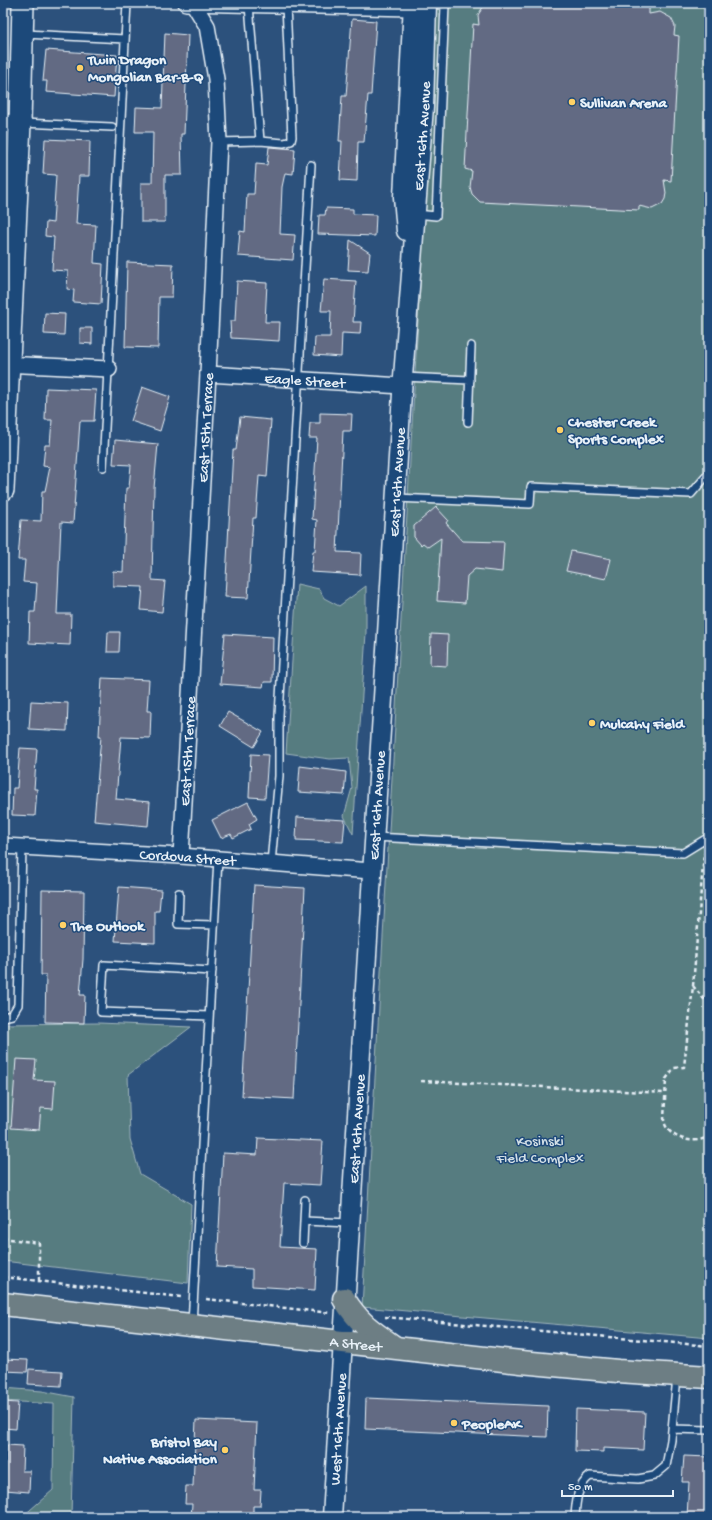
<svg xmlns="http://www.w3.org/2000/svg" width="712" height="1520" font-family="'Gochi Hand',sans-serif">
  <rect width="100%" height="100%" fill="#2c517c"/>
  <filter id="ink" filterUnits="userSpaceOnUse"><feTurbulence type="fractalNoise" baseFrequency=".025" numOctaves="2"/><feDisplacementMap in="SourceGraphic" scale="8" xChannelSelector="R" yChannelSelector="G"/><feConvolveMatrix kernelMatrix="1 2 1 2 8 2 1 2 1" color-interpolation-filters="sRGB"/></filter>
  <g filter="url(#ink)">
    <path fill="#577b80" stroke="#a0b6bc" d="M 436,3 L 709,3 L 709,1338 L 362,1307 Z
      M 297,584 L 319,589 L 324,598 L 339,606 L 366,586 L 366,633 L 353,834 L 344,816 L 352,788 L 349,758 L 330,759 L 286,753 Z
      M 99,1023 L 191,1027 L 128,1075 L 130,1139 L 140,1174 L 191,1204 L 188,1283 L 3,1261 L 3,1024 Z
      M 3,1388 L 42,1391 L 74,1397 L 71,1517 L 22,1517 L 53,1490 L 54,1404 L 3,1401 Z"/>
    <path fill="#626b83" stroke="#e8f1f8" d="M 493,3 L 505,6 L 505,3 L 649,4 L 649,14 L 660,12 L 671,18 L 675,26 L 674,35 L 679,36 L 671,181 L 664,180 L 666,193 L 665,199 L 662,204 L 652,209 L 639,206 L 639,210 L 480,202 L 472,194 L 470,187 L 472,171 L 465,169 L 473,24 L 479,25 L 478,15 L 483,7 Z
      M 352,19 L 376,21 L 371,95 L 368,95 L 364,142 L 358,142 L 357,181 L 340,180 L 342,141 L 339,141 L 342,96 L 346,96 Z
      M 165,33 L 188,35 L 184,134 L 181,134 L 182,175 L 165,175 L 165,222 L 141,222 L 141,183 L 152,183 L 153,132 L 135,132 L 136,107 L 162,108 Z
      M 46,50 L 117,55 L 114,97 L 46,92 L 47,81 L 43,81 Z
      M 45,139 L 90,141 L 89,176 L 79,176 L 76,224 L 96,225 L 94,263 L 103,264 L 101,304 L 73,302 L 74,290 L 67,289 L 68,271 L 52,270 L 54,237 L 45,236 L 46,222 L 53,223 L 56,175 L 43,174 Z
      M 269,147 L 295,149 L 293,174 L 285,173 L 282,187 L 280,234 L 295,235 L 293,260 L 238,256 L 240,231 L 245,232 L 247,194 L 254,194 L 256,164 L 267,165 Z
      M 326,208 L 353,209 L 353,214 L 376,215 L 375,236 L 318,234 L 319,215 L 325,215 Z
      M 350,240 L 370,253 L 368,271 L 348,270 Z
      M 127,262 L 173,264 L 172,297 L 159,297 L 158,348 L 125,347 Z
      M 324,279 L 356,281 L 353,322 L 361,322 L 360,334 L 342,333 L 341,357 L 314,355 L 315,337 L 330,337 L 331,311 L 321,311 Z
      M 237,281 L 267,283 L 265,322 L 280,322 L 279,341 L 231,338 L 230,321 L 235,321 Z
      M 45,313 L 65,314 L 64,335 L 44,334 Z
      M 80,328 L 92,328 L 92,344 L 80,343 Z
      M 142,387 L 170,397 L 160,431 L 131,421 Z
      M 46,388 L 96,390 L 94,421 L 80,421 L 73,523 L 61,522 L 57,614 L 71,614 L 70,645 L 29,643 L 30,612 L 35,612 L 37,583 L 23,582 L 25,560 L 18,560 L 21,520 L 41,521 L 42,491 L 45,491 L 50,467 L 43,466 L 45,445 L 50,445 L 52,420 L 45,420 Z
      M 320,413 L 352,414 L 351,431 L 343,431 L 337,552 L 361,553 L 360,575 L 311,572 L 313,551 L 315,551 L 317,520 L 312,519 L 317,438 L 309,438 L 310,423 L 320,423 Z
      M 240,417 L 271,420 L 267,477 L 259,476 L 256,518 L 253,518 L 248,598 L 225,597 L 233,450 L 236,450 Z
      M 115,440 L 158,444 L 154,488 L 152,580 L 165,581 L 162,612 L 141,610 L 143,587 L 113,586 L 113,571 L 123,572 L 126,488 L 129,488 L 131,465 L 113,464 Z
      M 436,507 L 448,520 L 446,523 L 462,541 L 504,542 L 502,572 L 475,569 L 467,576 L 465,603 L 437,601 L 441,538 L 428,547 L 423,543 L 421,545 L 414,537 L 414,526 Z
      M 571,551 L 611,559 L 606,579 L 566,571 Z
      M 108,632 L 120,632 L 119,652 L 107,652 Z
      M 225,634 L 273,637 L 272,682 L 264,682 L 263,687 L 220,684 Z
      M 431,634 L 448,635 L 447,666 L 430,665 Z
      M 102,678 L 149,680 L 147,711 L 151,711 L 150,738 L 121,737 L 116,799 L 150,802 L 148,826 L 94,821 L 101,736 L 99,736 Z
      M 31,701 L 68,703 L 67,731 L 29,729 Z
      M 228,712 L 263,732 L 254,747 L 220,726 Z
      M 20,748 L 37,749 L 34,789 L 37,789 L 35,816 L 12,815 L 13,788 L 17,788 Z
      M 251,754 L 268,755 L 265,798 L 249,797 Z
      M 300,766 L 346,772 L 344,795 L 298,792 Z
      M 248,802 L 257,819 L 249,824 L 251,829 L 233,838 L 231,834 L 221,838 L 212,820 Z
      M 297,817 L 345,820 L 343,842 L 296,840 Z
      M 254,885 L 305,888 L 294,1099 L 242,1096 Z
      M 119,887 L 161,890 L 159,911 L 155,911 L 155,943 L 115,941 Z
      M 42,890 L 84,891 L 83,959 L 80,995 L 85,995 L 84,1023 L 45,1022 L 46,975 L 41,975 Z
      M 16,1059 L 36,1060 L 34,1080 L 55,1081 L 53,1109 L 41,1108 L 39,1130 L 11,1128 Z
      M 258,1138 L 323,1141 L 320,1185 L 284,1183 L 280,1247 L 317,1249 L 315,1290 L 252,1286 L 252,1269 L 217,1267 L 223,1153 L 257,1155 Z
      M 3,1359 L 28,1360 L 27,1372 L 3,1371 Z
      M 29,1369 L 62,1371 L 61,1386 L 28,1384 Z
      M 366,1398 L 548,1406 L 547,1437 L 365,1429 Z
      M 3,1402 L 18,1403 L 16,1429 L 3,1428 Z
      M 576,1409 L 645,1412 L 643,1450 L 603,1448 L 603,1452 L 575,1451 Z
      M 196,1420 L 257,1423 L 254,1490 L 261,1490 L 260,1506 L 253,1506 L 253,1517 L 191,1517 L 192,1504 L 185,1504 L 186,1486 L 193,1486 Z
      M 7,1445 L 23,1446 L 22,1471 L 30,1471 L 29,1492 L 5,1490 Z
      M 684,1456 L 709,1457 L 709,1517 L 687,1517 L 689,1482 L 682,1482 Z"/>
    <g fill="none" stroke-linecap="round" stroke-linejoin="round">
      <defs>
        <path id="service" d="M 249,5 L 260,141 L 284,143 L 291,141 L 292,137 L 286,5
          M 25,34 L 125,39
          M 22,123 L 112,127
          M 219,142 L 260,141
          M 416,214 L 436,216 L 445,5 L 427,4
          M 403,377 L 470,380
          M 468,422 L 471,346
          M 103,467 L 127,3
          M 396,498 L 530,504 L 531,487 L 691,494 L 709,473
          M 374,837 L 683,853 L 709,837
          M 271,863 L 279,776 L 279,715 L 311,165
          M 179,893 L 178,924 L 214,925
          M 209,1016 L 101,1012 L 104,965 L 212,971
          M 3,1017 L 12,1015 L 18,1005 L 22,847
          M 305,1200 L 304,1221 L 349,1223
          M 303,1243 L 304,1221
          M 192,1324 L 218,859
          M 672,1429 L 709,1430
          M 575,1517 C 576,1501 577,1486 590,1476 L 638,1479 L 654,1476 L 666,1466 L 671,1440 L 677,1377"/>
        <g id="minor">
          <path d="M 186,3 L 412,8"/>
          <path d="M 3,122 L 20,123"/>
          <path d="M 3,364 L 109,369"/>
          <path id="s1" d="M 208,374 L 402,386"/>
          <path id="s2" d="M 3,846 L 181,856 L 371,871"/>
          <path id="s3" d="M 181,856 L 208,374 L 219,142 L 216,79 L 207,26 L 193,3"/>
        </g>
        <g id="tertiary">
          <path d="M 406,231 L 403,197 L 413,3"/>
          <path id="s4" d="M 332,1517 L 403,377 L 424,107 L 427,3"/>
        </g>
        <path id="secondary" d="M 3,490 L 20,123 L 23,3"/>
        <g id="primary">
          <path d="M 344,1299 C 358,1322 371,1331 393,1346"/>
          <path id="s5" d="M 3,1304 L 521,1362 L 618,1371 L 709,1377"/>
        </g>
      </defs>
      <use href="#service" stroke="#e8f1f8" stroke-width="10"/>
      <use href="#minor" stroke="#e8f1f8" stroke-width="18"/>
      <use href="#tertiary" stroke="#e8f1f8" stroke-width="21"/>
      <use href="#secondary" stroke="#e8f1f8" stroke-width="24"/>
      <use href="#primary" stroke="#e8f1f8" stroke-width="25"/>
      <path stroke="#e8f1f8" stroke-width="2.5" stroke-dasharray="4 3" stroke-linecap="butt" d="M 693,986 L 704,853
        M 709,1005 L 693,986 L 684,1067 L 674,1068 L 666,1079 L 664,1120 C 666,1138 695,1146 709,1136
        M 421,1081 L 665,1093
        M 3,1238 L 39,1243 L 39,1281
        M 3,1277 L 181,1297
        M 206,1299 L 330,1313
        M 385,1317 L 709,1346"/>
      <use href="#service" stroke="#1f4a7a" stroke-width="7"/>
      <use href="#minor" stroke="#1f4a7a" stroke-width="15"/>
      <use href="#tertiary" stroke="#1f4a7a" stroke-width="18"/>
      <use href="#secondary" stroke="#1f4a7a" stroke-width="21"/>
      <use href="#primary" stroke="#6d7e84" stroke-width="22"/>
    </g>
  </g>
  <g fill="#ffd166" stroke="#1f4a7a" stroke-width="1.5">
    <circle cx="80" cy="68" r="4"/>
    <circle cx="572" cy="102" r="4"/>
    <circle cx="560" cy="430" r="4"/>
    <circle cx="592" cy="723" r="4"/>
    <circle cx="63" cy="925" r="4"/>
    <circle cx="454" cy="1423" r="4"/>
    <circle cx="225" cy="1450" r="4"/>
  </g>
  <g text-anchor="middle" stroke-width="3" stroke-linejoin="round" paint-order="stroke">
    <g font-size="15" font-weight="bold" fill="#e8f1f8" stroke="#1f4a7a" text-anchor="start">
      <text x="88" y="64">Twin Dragon<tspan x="88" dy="17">Mongolian Bar-B-Q</tspan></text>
      <text x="580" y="107">Sullivan Arena</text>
      <text x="568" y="426">Chester Creek<tspan x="568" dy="17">Sports Complex</tspan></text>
      <text x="600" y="728">Mulcahy Field</text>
      <text x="71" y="930">The Outlook</text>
      <text x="462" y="1428">PeopleAK</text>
      <text x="217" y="1446" text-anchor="end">Bristol Bay<tspan x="217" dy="17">Native Association</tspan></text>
    </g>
    <g font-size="15" fill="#e8f1f8" stroke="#1f4a7a">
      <text dy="5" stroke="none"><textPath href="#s4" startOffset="1384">East 16th Avenue</textPath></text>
      <text dy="5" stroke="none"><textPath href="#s1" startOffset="97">Eagle Street</textPath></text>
      <text dy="5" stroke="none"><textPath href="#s3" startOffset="429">East 15th Terrace</textPath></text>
      <text dy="5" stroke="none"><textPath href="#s4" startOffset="1037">East 16th Avenue</textPath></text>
      <text dy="5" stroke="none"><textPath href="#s3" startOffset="105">East 15th Terrace</textPath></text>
      <text dy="5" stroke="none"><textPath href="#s4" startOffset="713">East 16th Avenue</textPath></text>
      <text dy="5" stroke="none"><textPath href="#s2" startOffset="185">Cordova Street</textPath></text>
      <text dy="5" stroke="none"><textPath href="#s4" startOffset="389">East 16th Avenue</textPath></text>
      <text dy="5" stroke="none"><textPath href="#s5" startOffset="355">A Street</textPath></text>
      <text dy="5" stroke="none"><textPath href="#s4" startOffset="88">West 16th Avenue</textPath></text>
    </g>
    <g font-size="15" fill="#d2dfe6" stroke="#1f4a7a">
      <text x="540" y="1145">Kosinski<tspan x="540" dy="17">Field Complex</tspan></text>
    </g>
  </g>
  <rect width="712" height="1520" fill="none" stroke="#1f4a7a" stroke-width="16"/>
  <rect x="8" y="8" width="696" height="1504" fill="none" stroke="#e8f1f8" stroke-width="1.5" filter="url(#ink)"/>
  <path d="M562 1490v6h111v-6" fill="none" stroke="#e8f1f8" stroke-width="2"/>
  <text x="568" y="1490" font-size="12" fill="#e8f1f8" stroke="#1f4a7a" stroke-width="3" paint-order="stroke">50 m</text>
</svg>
